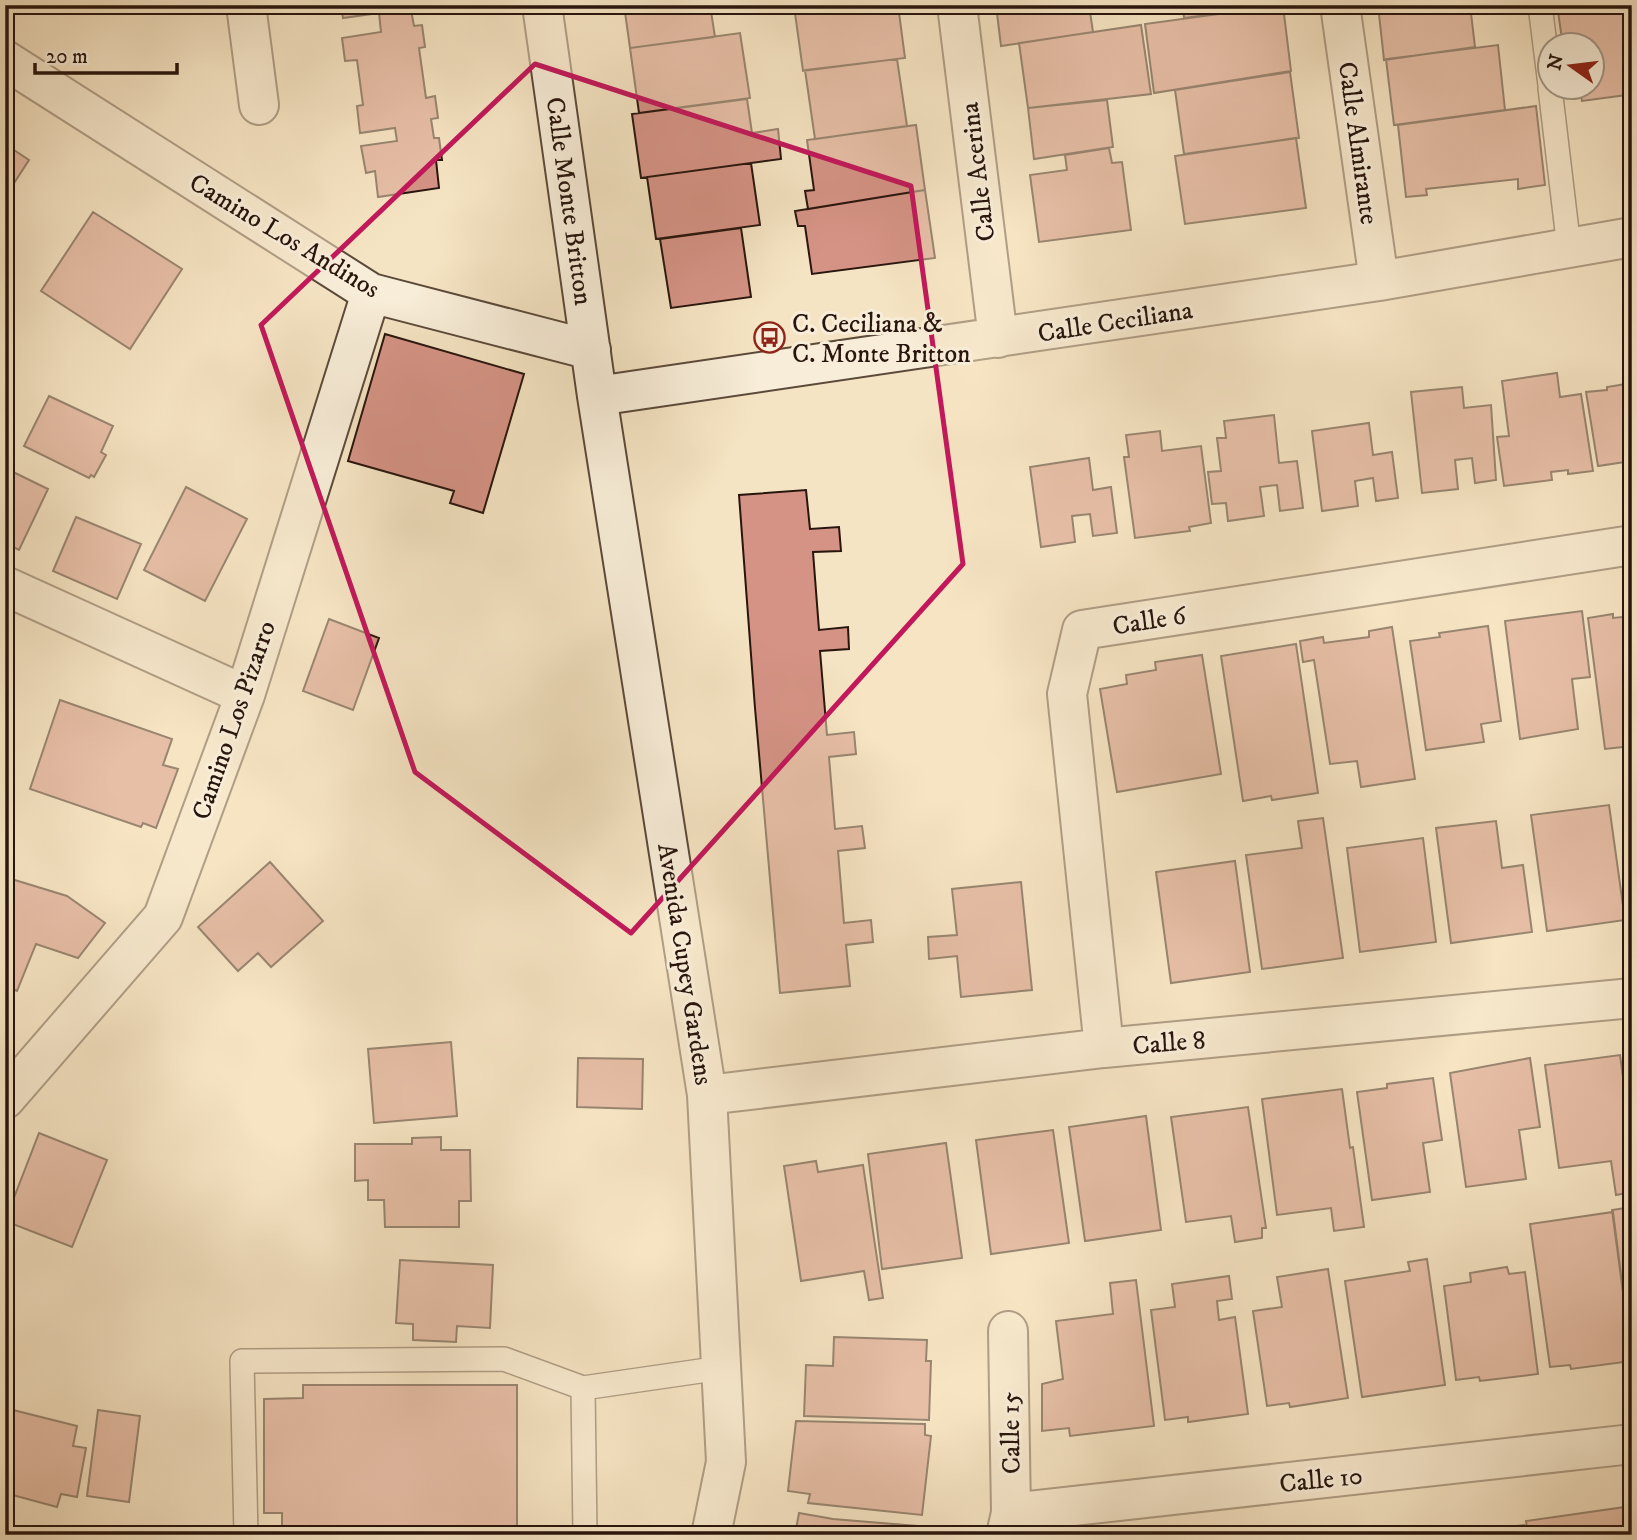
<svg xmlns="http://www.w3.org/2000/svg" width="1637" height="1540" font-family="'IM FELL DW Pica',serif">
  <rect width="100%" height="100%" fill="#f5e4c3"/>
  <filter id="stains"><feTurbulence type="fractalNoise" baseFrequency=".00286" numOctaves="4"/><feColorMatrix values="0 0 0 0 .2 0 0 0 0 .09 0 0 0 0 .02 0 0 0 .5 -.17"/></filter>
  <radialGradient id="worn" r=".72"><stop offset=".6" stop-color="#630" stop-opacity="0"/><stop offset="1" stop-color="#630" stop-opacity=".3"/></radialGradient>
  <path fill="#d59385" stroke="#28150d" stroke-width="2" d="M 341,5 L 424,5 L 424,8 L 411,10 L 414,26 L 422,25 L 425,47 L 419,48 L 426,98 L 435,96 L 438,118 L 431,119 L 434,138 L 439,138 L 442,160 L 436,160 L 439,188 L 378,197 L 375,171 L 366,173 L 361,146 L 397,141 L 395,128 L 360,133 L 357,106 L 363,105 L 357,60 L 345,61 L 342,38 L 381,32 L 379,13 L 343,18 Z
    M 624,5 L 710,5 L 715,37 L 630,48 Z
    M 898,5 L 905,58 L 803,71 L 794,6 Z
    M 996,5 L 1089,5 L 1093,32 L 1001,46 Z
    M 1183,5 L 1278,5 L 1278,6 L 1184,18 Z
    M 1378,5 L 1470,5 L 1475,47 L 1384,60 Z
    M 1557,5 L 1632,5 L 1632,105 L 1628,106 L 1627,95 L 1582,101 L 1581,96 L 1570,97 L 1569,88 L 1592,88 L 1592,46 L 1563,46 Z
    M 1278,6 L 1283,6 L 1291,71 L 1154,93 L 1145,24 Z
    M 1141,25 L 1151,94 L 1028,108 L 1019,43 Z
    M 740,33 L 750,98 L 639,113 L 630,48 Z
    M 1498,45 L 1505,110 L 1394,125 L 1386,59 Z
    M 897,59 L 907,126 L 815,139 L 805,70 Z
    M 1290,72 L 1299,138 L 1184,154 L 1175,90 Z
    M 747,99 L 752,133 L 778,129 L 781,159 L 641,178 L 632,114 Z
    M 1107,100 L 1113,147 L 1034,159 L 1028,108 Z
    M 1536,106 L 1545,185 L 1518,189 L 1518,179 L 1426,189 L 1427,195 L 1406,197 L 1398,125 Z
    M 916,125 L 925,190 L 808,209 L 805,191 L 814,190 L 807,140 Z
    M 1296,138 L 1306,208 L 1185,224 L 1175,156 Z
    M 5,144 L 29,160 L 5,197 Z
    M 1109,148 L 1112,163 L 1122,162 L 1131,230 L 1039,242 L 1030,175 L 1067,170 L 1065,155 Z
    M 751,163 L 760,225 L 656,239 L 647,177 Z
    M 925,190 L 935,258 L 812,274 L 805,226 L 798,226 L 795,211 Z
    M 93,212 L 182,269 L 130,349 L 41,291 Z
    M 741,228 L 751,297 L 671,308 L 660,239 Z
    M 385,334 L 524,374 L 483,513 L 450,503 L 454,491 L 348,461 Z
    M 1557,373 L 1560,397 L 1581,394 L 1593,471 L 1568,474 L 1568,470 L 1551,472 L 1552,480 L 1504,486 L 1497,437 L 1509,436 L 1502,381 Z
    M 1632,383 L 1632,461 L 1598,466 L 1586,392 L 1607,390 L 1607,387 Z
    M 1462,387 L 1464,408 L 1491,405 L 1496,480 L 1475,483 L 1472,458 L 1455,460 L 1458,489 L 1422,493 L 1411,392 Z
    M 49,396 L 113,426 L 101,452 L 106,455 L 94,477 L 91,475 L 89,478 L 24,446 Z
    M 1274,415 L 1279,463 L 1297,461 L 1303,508 L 1280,511 L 1277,485 L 1260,487 L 1264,516 L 1228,521 L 1226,503 L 1212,504 L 1208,472 L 1221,471 L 1217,438 L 1226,438 L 1224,421 Z
    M 1369,423 L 1373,455 L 1392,452 L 1398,498 L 1376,501 L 1373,478 L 1355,481 L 1358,506 L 1322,511 L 1312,431 Z
    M 1160,431 L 1162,451 L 1201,446 L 1211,523 L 1189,527 L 1190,531 L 1135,538 L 1124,457 L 1129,457 L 1126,435 Z
    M 1089,458 L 1093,490 L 1111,487 L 1117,533 L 1093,536 L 1090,514 L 1072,516 L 1075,542 L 1041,547 L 1030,467 Z
    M 5,468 L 48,489 L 19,550 L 5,543 Z
    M 186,487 L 247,519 L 205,601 L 144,570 Z
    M 806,490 L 810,529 L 839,527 L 841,551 L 813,552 L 819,630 L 848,627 L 849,649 L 820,651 L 827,735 L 854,732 L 856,754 L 829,757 L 835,829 L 862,826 L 865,848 L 838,851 L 844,923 L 871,920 L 873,942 L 846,945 L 850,986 L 780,993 L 755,708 L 739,495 Z
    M 76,517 L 141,544 L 117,599 L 53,571 Z
    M 1582,611 L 1590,677 L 1572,679 L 1578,729 L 1520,739 L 1505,621 Z
    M 1613,614 L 1613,618 L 1632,616 L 1632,746 L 1605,749 L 1588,618 Z
    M 329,619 L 379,638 L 353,710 L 303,691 Z
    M 1488,626 L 1501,721 L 1481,724 L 1484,742 L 1426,750 L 1410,641 L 1440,637 L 1439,633 Z
    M 1392,627 L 1415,779 L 1361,787 L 1357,761 L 1330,764 L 1314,660 L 1303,662 L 1300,641 L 1323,637 L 1324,643 L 1369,637 L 1369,631 Z
    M 1296,644 L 1318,793 L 1272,800 L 1271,796 L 1243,801 L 1221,656 Z
    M 1202,655 L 1221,774 L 1117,792 L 1100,689 L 1127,684 L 1126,675 L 1156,670 L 1155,662 Z
    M 60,700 L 172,739 L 163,765 L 178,769 L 156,828 L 143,823 L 141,827 L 30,789 Z
    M 1609,805 L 1625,920 L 1547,931 L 1531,815 Z
    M 1323,818 L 1343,958 L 1262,969 L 1246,855 L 1302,848 L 1298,821 Z
    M 1496,821 L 1502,868 L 1523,865 L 1532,932 L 1451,943 L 1436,828 Z
    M 1423,838 L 1436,942 L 1360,952 L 1347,848 Z
    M 1235,861 L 1250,972 L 1171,983 L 1156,872 Z
    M 270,862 L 323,921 L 271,967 L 258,953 L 238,971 L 198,927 Z
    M 5,877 L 67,896 L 105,923 L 78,958 L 36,944 L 17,991 L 5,986 Z
    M 1021,882 L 1032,990 L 961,997 L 957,956 L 929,959 L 928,937 L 957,935 L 952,889 Z
    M 451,1042 L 457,1116 L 374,1123 L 368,1049 Z
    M 1620,1055 L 1632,1142 L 1632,1192 L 1616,1195 L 1611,1161 L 1559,1168 L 1545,1065 Z
    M 578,1058 L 643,1059 L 642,1109 L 577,1107 Z
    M 1530,1058 L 1540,1127 L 1519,1130 L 1526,1179 L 1466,1187 L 1450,1073 Z
    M 1433,1078 L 1442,1140 L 1423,1143 L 1430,1192 L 1372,1200 L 1357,1092 L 1387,1088 L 1387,1084 Z
    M 1342,1089 L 1350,1148 L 1353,1147 L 1364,1227 L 1334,1231 L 1331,1208 L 1277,1215 L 1262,1099 Z
    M 1248,1107 L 1266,1228 L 1262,1228 L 1262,1238 L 1235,1242 L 1231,1216 L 1186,1222 L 1171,1117 Z
    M 1146,1116 L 1161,1230 L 1085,1241 L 1069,1127 Z
    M 1053,1130 L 1069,1243 L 991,1254 L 976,1140 Z
    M 39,1133 L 107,1160 L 72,1247 L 5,1221 Z
    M 441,1137 L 441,1150 L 470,1150 L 471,1201 L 459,1201 L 459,1227 L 385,1227 L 384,1200 L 368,1200 L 368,1180 L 355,1181 L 355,1144 L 412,1144 L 412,1138 Z
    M 946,1143 L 962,1258 L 882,1269 L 868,1154 Z
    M 816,1161 L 818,1172 L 863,1165 L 883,1298 L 869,1300 L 864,1271 L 801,1281 L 784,1166 Z
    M 1632,1207 L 1632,1360 L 1612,1210 Z
    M 1613,1212 L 1632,1361 L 1571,1369 L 1570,1365 L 1550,1367 L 1530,1224 Z
    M 1427,1259 L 1445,1385 L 1362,1397 L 1345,1281 L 1410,1271 L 1408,1262 Z
    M 400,1260 L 493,1265 L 490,1328 L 457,1326 L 456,1342 L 413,1340 L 413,1324 L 396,1323 Z
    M 1507,1267 L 1509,1274 L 1525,1272 L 1538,1374 L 1480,1381 L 1479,1377 L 1456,1380 L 1444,1286 L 1471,1282 L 1470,1273 Z
    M 1328,1269 L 1348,1398 L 1290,1407 L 1289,1403 L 1267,1406 L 1253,1311 L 1282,1307 L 1277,1277 Z
    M 1229,1276 L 1232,1299 L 1217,1301 L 1219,1320 L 1235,1317 L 1248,1414 L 1188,1422 L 1188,1417 L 1165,1420 L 1151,1310 L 1175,1307 L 1172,1284 Z
    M 1136,1280 L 1154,1426 L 1070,1436 L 1069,1428 L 1042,1431 L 1042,1384 L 1063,1379 L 1056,1321 L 1113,1314 L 1110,1283 Z
    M 834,1337 L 927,1340 L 926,1361 L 931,1361 L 929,1420 L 804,1416 L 806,1365 L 833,1366 Z
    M 303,1385 L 517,1385 L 517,1535 L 282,1535 L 282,1513 L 264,1513 L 264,1399 L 303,1398 Z
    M 5,1408 L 77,1426 L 73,1446 L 86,1448 L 77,1497 L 61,1494 L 57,1507 L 5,1493 Z
    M 98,1410 L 140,1416 L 129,1502 L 87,1496 Z
    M 796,1421 L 925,1424 L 925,1435 L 931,1436 L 922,1515 L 808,1503 L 810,1494 L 788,1491 Z
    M 1632,1506 L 1632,1535 L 1528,1535 L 1526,1521 Z
    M 799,1513 L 833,1519 L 917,1526 L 917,1535 L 795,1535 Z
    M 1524,1525 L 1525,1535 L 1465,1535 L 1465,1532 Z"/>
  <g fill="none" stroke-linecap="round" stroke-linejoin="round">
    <defs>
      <path id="service" d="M 1540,5 L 1550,85
        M 1550,88 L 1569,248
        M 246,1535 L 242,1361 L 504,1359 L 583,1388
        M 585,1535 L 583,1388 L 721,1368"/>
      <path id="minor" d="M 246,5 L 259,105
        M 542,5 L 597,396 L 707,1095 L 726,1462 L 711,1535
        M 957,5 L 998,338
        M 1340,5 L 1379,281
        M 5,60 L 371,293 L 591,350
        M 597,396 L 1379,281 L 1632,237
        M 5,586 L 245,695
        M 1104,1048 L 1067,694 L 1082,630 L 1632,545
        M 707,1095 L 1104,1048 L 1632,998
        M 5,1099 L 163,917 L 245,695 L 371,293
        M 1011,1513 L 1632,1444
        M 1006,1535 L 1011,1513 L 1008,1331"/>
    </defs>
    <use href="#service" stroke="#5b493a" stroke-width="26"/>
    <use href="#minor" stroke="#5b493a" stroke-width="42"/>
    <use href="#service" stroke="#f8edd8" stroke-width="23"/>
    <use href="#minor" stroke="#f8edd8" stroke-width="38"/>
  </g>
  <path d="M0 0H1637V1540H0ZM 535,64 L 911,186 L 963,564 L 631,933 L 415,772 L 261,325 Z" fill="#f5e4c3" fill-opacity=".55" fill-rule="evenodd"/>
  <path fill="none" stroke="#c2185b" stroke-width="5" stroke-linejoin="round" d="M 535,64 L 911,186 L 963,564 L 631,933 L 415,772 L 261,325 Z"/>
  <defs>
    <symbol id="bus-ring" viewBox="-11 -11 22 22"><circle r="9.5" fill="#f8edd8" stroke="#8f2418" stroke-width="1.5"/><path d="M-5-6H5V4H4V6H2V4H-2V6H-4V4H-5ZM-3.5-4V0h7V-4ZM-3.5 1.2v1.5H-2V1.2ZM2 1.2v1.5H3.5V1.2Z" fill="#8f2418"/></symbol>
  </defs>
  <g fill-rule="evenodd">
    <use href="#bus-ring" x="752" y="320" width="35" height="35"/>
  </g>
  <g text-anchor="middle" stroke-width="6" stroke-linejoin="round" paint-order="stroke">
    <g font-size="26" fill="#28150d" stroke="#f8edd8">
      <text transform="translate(1359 143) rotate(82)" y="9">Calle Almirante</text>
      <text transform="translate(977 172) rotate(-97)" y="9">Calle Acerina</text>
      <text transform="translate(570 201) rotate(82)" y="9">Calle Monte Britton</text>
      <text transform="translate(285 235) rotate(31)" y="9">Camino Los Andinos</text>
      <text transform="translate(1115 321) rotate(-9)" y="9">Calle Ceciliana</text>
      <text transform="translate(1149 620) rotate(-9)" y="9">Calle 6</text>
      <text transform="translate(233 720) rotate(-71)" y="9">Camino Los Pizarro</text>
      <text transform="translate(686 964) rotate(81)" y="9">Avenida Cupey Gardens</text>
      <text transform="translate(1169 1042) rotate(-5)" y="9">Calle 8</text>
      <text transform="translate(1010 1433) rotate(-91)" y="9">Calle 15</text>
      <text transform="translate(1321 1479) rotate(-6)" y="9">Calle 10</text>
    </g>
    <g font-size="26" fill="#28150d" stroke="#f8edd8" text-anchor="start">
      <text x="792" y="332">C. Ceciliana &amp;<tspan x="792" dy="30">C. Monte Britton</tspan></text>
    </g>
  </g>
  <rect width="1637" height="1540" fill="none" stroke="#f5e4c3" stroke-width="28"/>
  <rect x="7" y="7" width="1623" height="1526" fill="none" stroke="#28150d" stroke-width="3.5"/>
  <rect x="14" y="14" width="1609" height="1512" fill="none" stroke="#28150d" stroke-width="2"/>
  <g transform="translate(1571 66) rotate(284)"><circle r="33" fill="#f8edd8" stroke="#a59787" stroke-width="2"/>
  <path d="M0-5L12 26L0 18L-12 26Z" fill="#8f2418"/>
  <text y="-10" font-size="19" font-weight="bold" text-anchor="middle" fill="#28150d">N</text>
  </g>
  <path d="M35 63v10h142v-10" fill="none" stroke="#28150d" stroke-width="3.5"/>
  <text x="46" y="63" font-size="21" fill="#28150d" stroke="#f8edd8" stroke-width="5" paint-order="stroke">20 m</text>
  <rect width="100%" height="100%" filter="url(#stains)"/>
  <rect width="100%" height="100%" fill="url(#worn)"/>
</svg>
